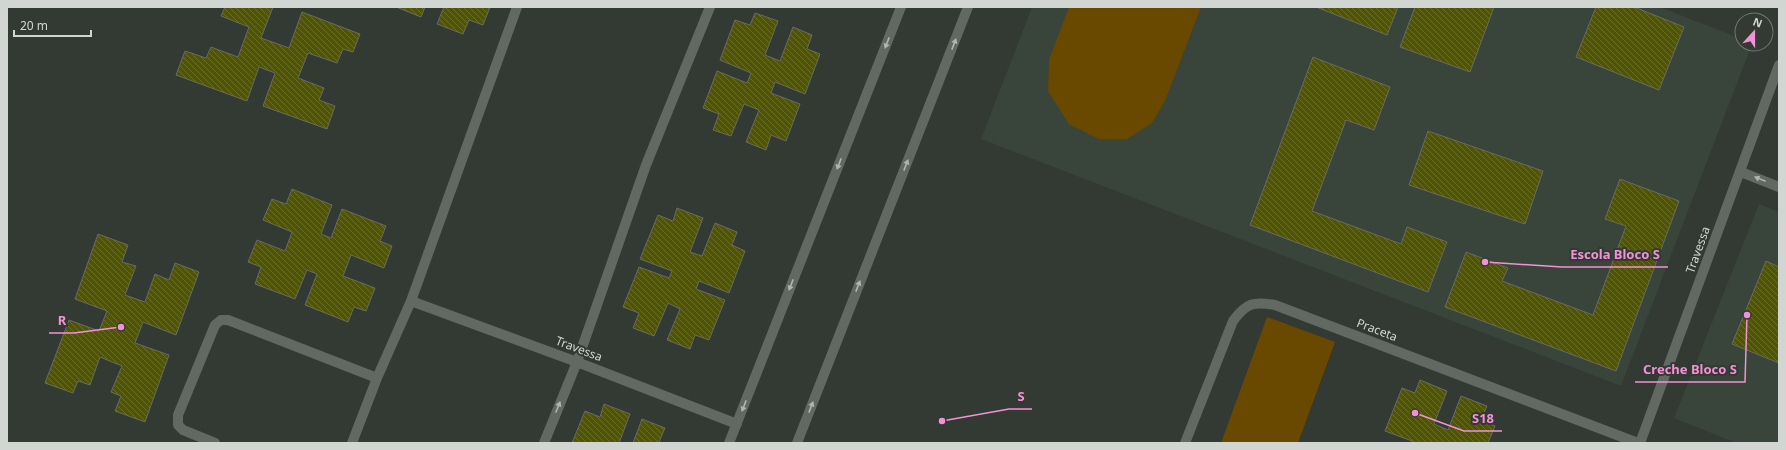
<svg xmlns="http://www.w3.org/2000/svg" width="1786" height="450" font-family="'Noto Sans',sans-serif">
  <defs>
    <pattern id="building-back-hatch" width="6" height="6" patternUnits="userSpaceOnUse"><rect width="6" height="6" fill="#505505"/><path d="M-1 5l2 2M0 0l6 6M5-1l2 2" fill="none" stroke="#686d29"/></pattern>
  </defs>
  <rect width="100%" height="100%" fill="#333933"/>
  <path fill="#39443a" d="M 1032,7 L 1660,7 L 1742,39 L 1742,44 L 1752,44 L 1621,386 L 981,139 Z
    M 1759,204 L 1779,212 L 1779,443 L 1736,443 L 1674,418 Z"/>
  <path fill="#694900" d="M 1069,7 L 1201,7 L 1165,101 L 1152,123 L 1127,139 L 1099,139 L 1069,124 L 1048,91 L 1049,60 Z
    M 1267,317 L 1335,342 L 1298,443 L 1221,443 Z"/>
  <path fill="url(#building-back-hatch)" stroke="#696b62" d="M 225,7 L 273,7 L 261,38 L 289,48 L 302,12 L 360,34 L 353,52 L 343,49 L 337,63 L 308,53 L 298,78 L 324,88 L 319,100 L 335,106 L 327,129 L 263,106 L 275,73 L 259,67 L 247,101 L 176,75 L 185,51 L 206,58 L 211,47 L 238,57 L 249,27 L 221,16 Z
    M 396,7 L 425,7 L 421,17 Z
    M 444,7 L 490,7 L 483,25 L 469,20 L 463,34 L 437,24 Z
    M 1316,7 L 1398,7 L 1387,35 Z
    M 1415,7 L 1494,7 L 1470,72 L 1400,47 Z
    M 1596,7 L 1634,7 L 1684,27 L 1659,90 L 1576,57 Z
    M 755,13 L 778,21 L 765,55 L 780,61 L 793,27 L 812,35 L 807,49 L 820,54 L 805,94 L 775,82 L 771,93 L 800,104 L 786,141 L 771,135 L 766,150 L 746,142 L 759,110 L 744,104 L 731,136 L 713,130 L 719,114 L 703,108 L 717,71 L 747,83 L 751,73 L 720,60 L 735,20 L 750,25 Z
    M 1313,57 L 1390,87 L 1374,130 L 1346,120 L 1312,211 L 1401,244 L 1407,227 L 1447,242 L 1428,292 L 1250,225 Z
    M 1428,131 L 1543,171 L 1525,224 L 1409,185 Z
    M 1620,179 L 1679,201 L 1616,371 L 1445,307 L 1466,252 L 1508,268 L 1502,281 L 1593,315 L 1626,226 L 1605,219 Z
    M 292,189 L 332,205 L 321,234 L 331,238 L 342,209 L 386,226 L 380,241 L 392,246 L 384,268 L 351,255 L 343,276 L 375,288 L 366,311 L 354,307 L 348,322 L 305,305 L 317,274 L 307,270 L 295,299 L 255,284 L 261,267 L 248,262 L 257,240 L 285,251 L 292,232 L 263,220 L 272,199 L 286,204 Z
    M 677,208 L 703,218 L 690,252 L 702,256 L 715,223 L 737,232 L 732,245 L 745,251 L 729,293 L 699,281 L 696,289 L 725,300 L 709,340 L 695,335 L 690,349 L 667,340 L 680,309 L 668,303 L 654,336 L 633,328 L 639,313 L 623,307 L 639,267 L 669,278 L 672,271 L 640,259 L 658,215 L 673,221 Z
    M 98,234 L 128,245 L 122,262 L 136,266 L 125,295 L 145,302 L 155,274 L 169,280 L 175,263 L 199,272 L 176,335 L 143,322 L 135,343 L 169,355 L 145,422 L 115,411 L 121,396 L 111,392 L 122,366 L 100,357 L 90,385 L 78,381 L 73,393 L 45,383 L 69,320 L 99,331 L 107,311 L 75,299 Z
    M 1766,261 L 1779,267 L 1779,363 L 1732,344 Z
    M 1420,380 L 1447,391 L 1434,424 L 1448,430 L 1461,396 L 1487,406 L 1481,420 L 1495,426 L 1488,443 L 1411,443 L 1412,441 L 1385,431 L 1402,388 L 1415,393 Z
    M 604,404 L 630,414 L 619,443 L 572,443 L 585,411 L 600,417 Z
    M 642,419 L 665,428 L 659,442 L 663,443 L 633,443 Z"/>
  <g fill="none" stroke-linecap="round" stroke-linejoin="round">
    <path stroke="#626962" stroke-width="10" d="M 1741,172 L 1779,187
      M 411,301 L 577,362 L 737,424
      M 215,443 L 183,430 L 178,425 L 178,415 L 215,325 L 221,320 L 228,320 L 377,378
      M 352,443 L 377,378 L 411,301 L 517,7
      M 544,443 L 577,362 L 646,165 L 710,7
      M 729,443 L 901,7
      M 797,443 L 968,7
      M 1185,443 L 1233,321 C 1246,303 1254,301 1275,305 L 1638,443
      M 1640,443 L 1779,65"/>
  </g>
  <defs><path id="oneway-solid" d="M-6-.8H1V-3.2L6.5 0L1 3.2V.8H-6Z"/></defs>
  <g fill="#b0b5b0">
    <use href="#oneway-solid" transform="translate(887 43) rotate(111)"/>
    <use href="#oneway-solid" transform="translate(954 44) rotate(-69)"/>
    <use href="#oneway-solid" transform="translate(839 164) rotate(111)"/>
    <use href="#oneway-solid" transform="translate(906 165) rotate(-69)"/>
    <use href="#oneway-solid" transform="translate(1760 179) rotate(-158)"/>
    <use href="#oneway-solid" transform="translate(791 285) rotate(111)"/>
    <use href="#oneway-solid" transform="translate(858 286) rotate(-69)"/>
    <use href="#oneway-solid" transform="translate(744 406) rotate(111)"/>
    <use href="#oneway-solid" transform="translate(558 407) rotate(-68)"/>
    <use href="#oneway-solid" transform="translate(811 407) rotate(-69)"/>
  </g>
  <g text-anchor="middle" stroke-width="4" stroke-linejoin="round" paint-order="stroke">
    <g font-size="12" fill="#d1d6d2" stroke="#333933">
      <text transform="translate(1698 250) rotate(-70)" y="4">Travessa</text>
      <text transform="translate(1377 330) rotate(21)" y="4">Praceta</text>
      <text transform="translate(579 349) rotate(21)" y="4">Travessa</text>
    </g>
  </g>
  <path fill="none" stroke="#f391d6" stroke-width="1.5" d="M1485 262L1562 267H1668M121 327L74 333H49M1747 315L1745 382H1635M942 421L1009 409H1032M1415 413L1464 431H1502"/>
  <g fill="#f391d6" stroke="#333933" stroke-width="1.5">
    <circle cx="1485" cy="262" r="4"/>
    <circle cx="121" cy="327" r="4"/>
    <circle cx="1747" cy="315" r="4"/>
    <circle cx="942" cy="421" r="4"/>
    <circle cx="1415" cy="413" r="4"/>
  </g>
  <g font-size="13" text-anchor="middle" font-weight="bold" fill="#f391d6" stroke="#333933" stroke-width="4" stroke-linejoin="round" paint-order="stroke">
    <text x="1615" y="259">Escola Bloco S</text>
    <text x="62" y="325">R</text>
    <text x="1690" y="374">Creche Bloco S</text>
    <text x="1021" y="401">S</text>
    <text x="1483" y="423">S18</text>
  </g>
  <rect width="1786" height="450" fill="none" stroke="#d1d6d2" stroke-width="16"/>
  <g transform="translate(1754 32) rotate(21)"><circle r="19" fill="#333933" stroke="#727873"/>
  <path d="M0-3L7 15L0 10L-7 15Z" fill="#f391d6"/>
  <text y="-6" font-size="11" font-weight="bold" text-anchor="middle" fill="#d1d6d2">N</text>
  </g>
  <path d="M14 30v6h77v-6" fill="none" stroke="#d1d6d2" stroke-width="2"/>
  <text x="20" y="30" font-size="12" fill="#d1d6d2" stroke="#333933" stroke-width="3" paint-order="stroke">20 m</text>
</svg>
